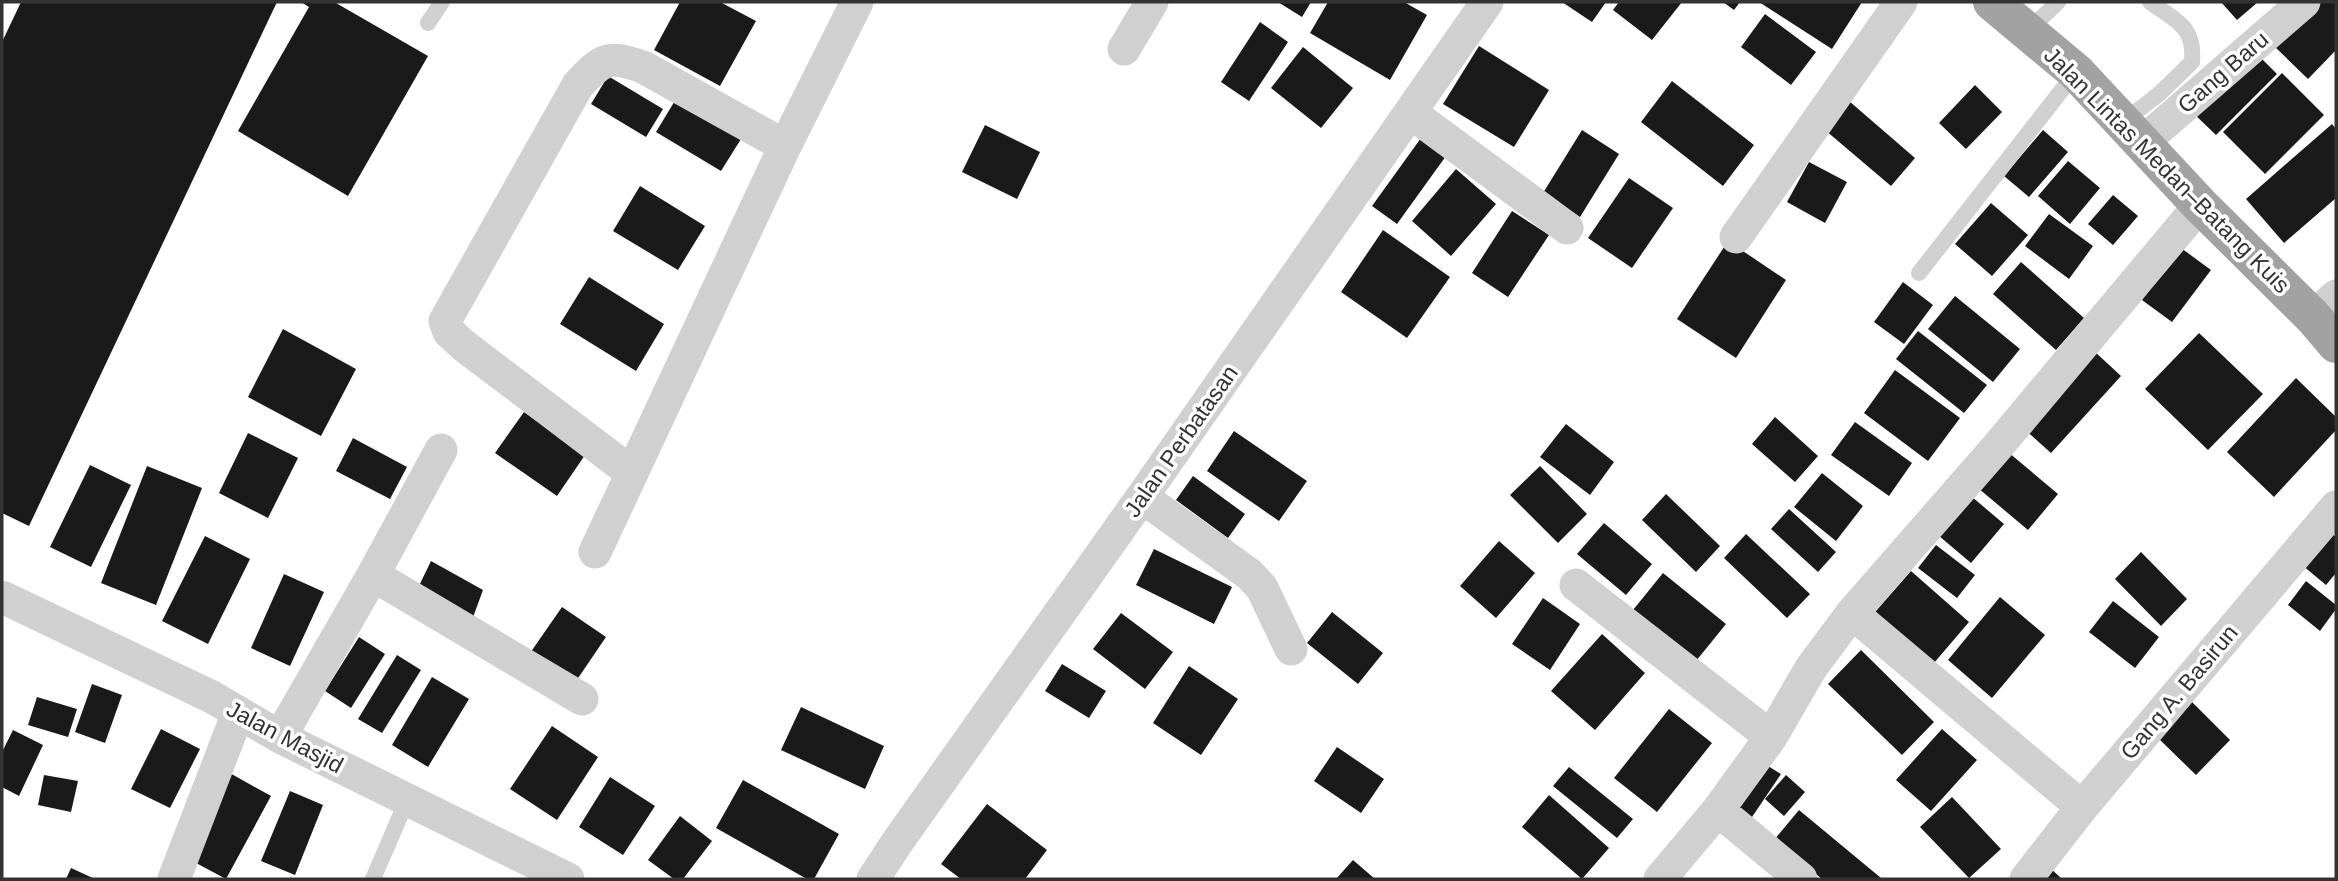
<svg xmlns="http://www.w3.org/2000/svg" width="2338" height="881" font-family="Helvetica,sans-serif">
  <rect width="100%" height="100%" fill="#fff"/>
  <path fill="#1a1a1a" d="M 21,2 L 277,2 L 29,526 L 2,513 L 2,42 Z
    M 301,2 L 337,2 L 336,3 L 428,56 L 348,196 L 238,131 L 309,7 Z
    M 680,2 L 720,2 L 756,21 L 720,86 L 654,50 Z
    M 1278,2 L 1311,2 L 1302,17 Z
    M 1328,2 L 1404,2 L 1427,15 L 1390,80 L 1310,33 Z
    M 1562,2 L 1606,2 L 1592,22 Z
    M 1619,2 L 1682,2 L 1652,40 L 1613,10 Z
    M 1723,2 L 1740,2 L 1734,10 Z
    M 1759,2 L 1862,2 L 1832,49 Z
    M 2221,2 L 2258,2 L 2237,20 Z
    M 2316,2 L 2336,2 L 2336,50 L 2308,79 L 2274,46 Z
    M 1765,14 L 1816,52 L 1791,85 L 1741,47 Z
    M 1260,22 L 1288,42 L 1249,101 L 1221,82 Z
    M 1479,46 L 1549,90 L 1514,147 L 1443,104 Z
    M 1303,47 L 1353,88 L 1321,128 L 1271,88 Z
    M 2252,49 L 2277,74 L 2216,135 L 2191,111 Z
    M 2282,73 L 2324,115 L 2265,174 L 2223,132 Z
    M 608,76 L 663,109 L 646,137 L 591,104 Z
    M 1672,81 L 1754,145 L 1723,186 L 1641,122 Z
    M 1975,85 L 2002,112 L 1966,149 L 1939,123 Z
    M 676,99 L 741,139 L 721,171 L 656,132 Z
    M 1849,101 L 1915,158 L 1891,186 L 1825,130 Z
    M 2332,124 L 2336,129 L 2336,198 L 2284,243 L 2246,199 Z
    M 985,125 L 1040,152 L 1017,199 L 962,172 Z
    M 1582,130 L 1619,154 L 1580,217 L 1543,193 Z
    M 2043,130 L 2068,152 L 2029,197 L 2004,176 Z
    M 1421,138 L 1446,156 L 1397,224 L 1372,206 Z
    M 2068,161 L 2100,188 L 2070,224 L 2038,196 Z
    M 1809,162 L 1847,182 L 1825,223 L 1787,202 Z
    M 1456,169 L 1496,204 L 1451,256 L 1412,221 Z
    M 1629,178 L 1673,208 L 1632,268 L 1588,238 Z
    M 640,186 L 705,226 L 678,270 L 613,231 Z
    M 2113,195 L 2138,216 L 2113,245 L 2088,224 Z
    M 1991,203 L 2028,235 L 1992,276 L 1955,244 Z
    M 1512,211 L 1549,235 L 1508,297 L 1472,273 Z
    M 2049,214 L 2093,246 L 2069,279 L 2025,246 Z
    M 1383,230 L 1450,277 L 1407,338 L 1341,292 Z
    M 1728,241 L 1786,280 L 1736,358 L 1677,319 Z
    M 2181,248 L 2211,270 L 2172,322 L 2142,300 Z
    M 2021,262 L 2084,318 L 2056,350 L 1993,294 Z
    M 589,277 L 664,324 L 636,371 L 560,324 Z
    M 1903,282 L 1933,305 L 1904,344 L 1874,322 Z
    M 1955,296 L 2020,349 L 1993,382 L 1928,329 Z
    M 283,329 L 356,369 L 321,436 L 248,397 Z
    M 1918,331 L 1987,385 L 1964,413 L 1896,359 Z
    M 2199,333 L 2263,394 L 2208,450 L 2145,389 Z
    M 2093,350 L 2121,376 L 2051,453 L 2022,427 Z
    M 1895,370 L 1960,418 L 1928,461 L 1864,413 Z
    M 2296,378 L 2336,417 L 2336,430 L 2274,497 L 2227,452 Z
    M 524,412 L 585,455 L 557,496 L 495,453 Z
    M 1775,417 L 1818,456 L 1795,482 L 1752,444 Z
    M 1855,422 L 1912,463 L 1889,496 L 1831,455 Z
    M 1566,424 L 1614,462 L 1590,495 L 1540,457 Z
    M 1234,431 L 1307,481 L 1279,521 L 1207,471 Z
    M 248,433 L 298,458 L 268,518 L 219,493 Z
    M 353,438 L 407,467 L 390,499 L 336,471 Z
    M 2008,452 L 2058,494 L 2028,530 L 1978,488 Z
    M 90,465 L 131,485 L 91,567 L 50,547 Z
    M 147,466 L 202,488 L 156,605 L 101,583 Z
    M 1540,466 L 1587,514 L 1558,543 L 1510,495 Z
    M 1822,473 L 1863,506 L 1836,541 L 1794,507 Z
    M 1193,476 L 1245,514 L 1228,538 L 1176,500 Z
    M 1965,491 L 2004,524 L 1971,563 L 1932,530 Z
    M 1666,494 L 1720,546 L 1696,572 L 1642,520 Z
    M 1789,509 L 1836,552 L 1818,572 L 1771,529 Z
    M 1604,523 L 1652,564 L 1626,595 L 1577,554 Z
    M 2324,526 L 2336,537 L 2336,573 L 2326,585 L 2296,560 Z
    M 1746,534 L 1810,594 L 1787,618 L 1724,558 Z
    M 205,536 L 250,559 L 208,644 L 162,621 Z
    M 1499,541 L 1535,573 L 1496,618 L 1460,586 Z
    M 1936,545 L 1975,575 L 1957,598 L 1918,568 Z
    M 1154,549 L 1232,587 L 1214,624 L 1136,585 Z
    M 2141,552 L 2187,599 L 2161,626 L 2115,579 Z
    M 431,561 L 483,590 L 472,620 L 417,590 Z
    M 1911,571 L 1969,622 L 1928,670 L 1869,619 Z
    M 1663,573 L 1726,624 L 1696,661 L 1633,610 Z
    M 284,574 L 324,592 L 290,666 L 251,648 Z
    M 2306,581 L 2336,605 L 2336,609 L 2320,631 L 2288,605 Z
    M 2000,597 L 2045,635 L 1992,698 L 1948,660 Z
    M 1543,598 L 1580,624 L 1550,670 L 1512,644 Z
    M 2113,601 L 2159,637 L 2135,668 L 2089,632 Z
    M 562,607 L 606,637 L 572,687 L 528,656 Z
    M 1332,612 L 1383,653 L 1358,684 L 1307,643 Z
    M 1121,613 L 1173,652 L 1145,689 L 1093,649 Z
    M 1602,634 L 1645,673 L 1595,730 L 1551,691 Z
    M 359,637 L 385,654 L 351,708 L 325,691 Z
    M 1861,650 L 1934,722 L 1902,755 L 1828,684 Z
    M 397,655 L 421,670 L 382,733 L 358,719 Z
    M 1062,664 L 1106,691 L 1089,718 L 1045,691 Z
    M 1189,666 L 1238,699 L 1201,755 L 1153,723 Z
    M 432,677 L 469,699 L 428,767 L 392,745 Z
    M 92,684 L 122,695 L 105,743 L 75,732 Z
    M 37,697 L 77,709 L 68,737 L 28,725 Z
    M 2192,702 L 2230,740 L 2196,775 L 2158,738 Z
    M 801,707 L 884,746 L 865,789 L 781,750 Z
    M 1669,709 L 1712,743 L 1657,812 L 1614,778 Z
    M 552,726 L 598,757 L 557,820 L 510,789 Z
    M 161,729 L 200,749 L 170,808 L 131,789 Z
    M 1942,729 L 1977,760 L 1931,811 L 1896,780 Z
    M 13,730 L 43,745 L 19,796 L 2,787 L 2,752 Z
    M 1337,747 L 1384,779 L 1361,813 L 1314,781 Z
    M 1757,759 L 1781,774 L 1750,820 L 1726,805 Z
    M 1569,767 L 1633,819 L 1617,838 L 1553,786 Z
    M 228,772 L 271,796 L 226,879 L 183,856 Z
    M 44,775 L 78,781 L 71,812 L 38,805 Z
    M 1786,775 L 1805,792 L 1784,816 L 1765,799 Z
    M 610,777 L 655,806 L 623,855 L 579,827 Z
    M 743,780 L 839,834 L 814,879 L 807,879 L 716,828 Z
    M 290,791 L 323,805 L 295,875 L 261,861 Z
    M 1549,795 L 1609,848 L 1582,879 L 1522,827 Z
    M 1952,797 L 2001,849 L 1969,878 L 1920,827 Z
    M 987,804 L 1047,850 L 1025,879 L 961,879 L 941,864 Z
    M 1799,810 L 1881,878 L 1879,879 L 1822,879 L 1774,840 Z
    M 680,816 L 712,841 L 683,879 L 674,879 L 648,860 Z
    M 1353,860 L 1375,879 L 1336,879 Z
    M 2049,867 L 2062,879 L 2037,879 Z
    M 71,868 L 95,879 L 66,879 Z"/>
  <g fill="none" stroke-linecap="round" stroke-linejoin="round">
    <path stroke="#d0d0d0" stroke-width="16" d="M 428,23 L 442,2
      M 2028,31 L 2058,2
      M 2124,121 L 2159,94 L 2192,62 C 2195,26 2176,21 2150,2
      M 1919,273 L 2076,72
      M 373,879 L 407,800"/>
    <path stroke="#d0d0d0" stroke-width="33" d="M 1124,49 L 1152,2
      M 1411,113 L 1567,228
      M 2143,142 L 2304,2
      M 1736,237 L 1901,2
      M 2313,317 L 2336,296
      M 632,473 L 463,345 L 449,332 L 445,321 L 578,85 C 603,58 608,55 643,67 L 785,146
      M 1142,497 L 1249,574 L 1262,588 L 1291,649
      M 595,552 L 785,146 L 857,2
      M 373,575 L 441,450
      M 1576,585 L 1771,737
      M 2,597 L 212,697 L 280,737 L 568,879
      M 1852,613 L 2082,807
      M 280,737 L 373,575 L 582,699
      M 1718,810 L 1801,879
      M 174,879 L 238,713
      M 873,879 L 898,841 L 1142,497 L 1487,2
      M 1660,879 L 1718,810 L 1771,737 L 1811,668 L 1852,613 L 1998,446 L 2200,205
      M 2026,879 L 2082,807 L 2336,507"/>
    <path stroke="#a2a2a2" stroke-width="38" d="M 1992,2 L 2076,72 L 2200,205 L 2313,317 L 2336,344"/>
  </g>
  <g text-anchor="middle" stroke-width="7" stroke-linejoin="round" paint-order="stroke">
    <g font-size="23" fill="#333" stroke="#fff">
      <text transform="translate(2223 72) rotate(-41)" y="8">Gang Baru</text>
      <text transform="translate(2167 170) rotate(45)" y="8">Jalan Lintas Medan–Batang Kuis</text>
      <text transform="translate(1181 441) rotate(-55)" y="8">Jalan Perbatasan</text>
      <text transform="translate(2179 692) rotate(-50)" y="8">Gang A. Basirun</text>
      <text transform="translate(285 737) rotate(28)" y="8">Jalan Masjid</text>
    </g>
  </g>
  <rect width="2338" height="881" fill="none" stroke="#333333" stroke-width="7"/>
</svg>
